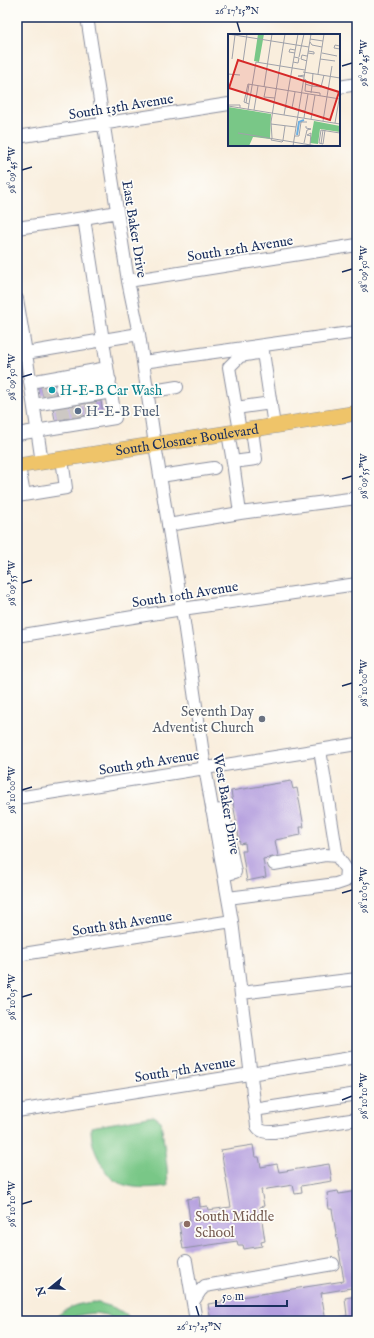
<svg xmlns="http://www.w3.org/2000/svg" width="374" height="1338" font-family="'IM FELL English',serif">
  <rect width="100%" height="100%" fill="#fdfcf7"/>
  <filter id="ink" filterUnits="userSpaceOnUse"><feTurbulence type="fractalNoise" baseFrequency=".025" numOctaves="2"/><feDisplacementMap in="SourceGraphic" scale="8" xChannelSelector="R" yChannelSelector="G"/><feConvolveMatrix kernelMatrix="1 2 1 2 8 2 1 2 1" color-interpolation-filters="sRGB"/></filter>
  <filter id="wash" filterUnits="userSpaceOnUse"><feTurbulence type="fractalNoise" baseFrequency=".012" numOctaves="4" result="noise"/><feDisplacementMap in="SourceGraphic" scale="16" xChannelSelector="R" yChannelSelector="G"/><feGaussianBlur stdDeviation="0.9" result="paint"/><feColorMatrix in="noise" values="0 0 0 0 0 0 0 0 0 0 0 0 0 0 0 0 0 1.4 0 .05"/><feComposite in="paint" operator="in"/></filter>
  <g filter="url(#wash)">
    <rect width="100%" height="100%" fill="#f9eedd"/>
    <path fill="#79c787" stroke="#4a7b72" d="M 154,1116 L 161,1121 L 167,1167 L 168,1186 C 151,1188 129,1190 114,1180 C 108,1176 104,1169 101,1163 C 94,1151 91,1141 91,1127 Z
      M 94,1302 C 108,1305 123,1309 132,1321 L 117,1321 L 106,1315 L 95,1313 L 86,1314 L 76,1316 L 68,1321 L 52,1321 C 63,1309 78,1303 94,1302 Z"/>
    <g id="blocks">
      <path fill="#b49ede" d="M 60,382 L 62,393 L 43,396 L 41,385 Z
        M 101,401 L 103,413 L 55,420 L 53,409 Z
        M 291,781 L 293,789 L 297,788 L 304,827 L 300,827 L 301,835 L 275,840 L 278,856 L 263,859 L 266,877 L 247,881 L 242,851 L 246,851 L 245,843 L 240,844 L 231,791 Z
        M 253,1145 L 255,1157 L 259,1157 L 261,1167 L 277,1164 L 279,1172 L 329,1164 L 332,1181 L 301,1186 L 302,1193 L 295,1194 L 293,1185 L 261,1190 L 264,1206 L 260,1207 L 265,1241 L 261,1242 L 262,1246 L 244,1249 L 243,1245 L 238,1245 L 237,1241 L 183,1249 L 179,1223 L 190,1221 L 187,1199 L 199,1197 L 200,1207 L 207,1206 L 208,1210 L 231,1207 L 221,1150 Z
        M 338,1191 L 339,1194 L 357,1191 L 357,1287 L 321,1293 L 326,1321 L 211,1321 L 208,1304 L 222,1302 L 222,1300 L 344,1281 L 332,1209 L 329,1209 L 327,1193 Z
        M 357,1296 L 357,1321 L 341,1321 L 340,1317 L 347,1316 L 345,1298 Z"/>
    </g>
  </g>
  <g filter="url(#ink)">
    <use href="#blocks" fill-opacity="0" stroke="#8a8e9e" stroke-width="1"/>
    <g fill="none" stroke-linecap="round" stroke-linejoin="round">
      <path stroke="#cdc8c4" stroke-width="12" stroke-dasharray="12 6" stroke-linecap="butt" d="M 42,392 L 61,388
        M 90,403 L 92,415
        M 76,405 L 78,417
        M 62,407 L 64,419"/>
      <defs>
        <path id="minor" d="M 87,17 L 128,281 L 139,334 L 155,445 L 182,609 L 205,768 L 232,921 L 257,1126 C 261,1133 268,1132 274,1132 L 357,1119
          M 339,87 L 357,84
          M 17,137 L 229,104
          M 17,228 L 84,218
          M 128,281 L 357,245
          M 17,299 L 26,353 L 139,334
          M 17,354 L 26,353 L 42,463
          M 143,362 L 357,332
          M 30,382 L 107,368
          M 61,388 L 110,380
          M 147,392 L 177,387
          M 34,405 L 112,392
          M 236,408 L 271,403
          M 240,431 L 229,367 L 240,356 L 263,352 L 274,426
          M 228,433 L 233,462
          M 17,434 L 115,418 L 84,218 L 117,212
          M 19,466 L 24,495
          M 160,476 L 214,468
          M 17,496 L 66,488 L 62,459
          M 240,513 L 233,462 L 256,459 L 252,430
          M 168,525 L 240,513 L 357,498
          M 17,636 L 182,609 L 357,584
          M 17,798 L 357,744
          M 212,811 L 223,810 L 235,872 L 224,875
          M 274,864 L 325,855 L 337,856
          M 228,898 L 336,884 L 345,881 L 346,869 L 337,856 L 320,750
          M 17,955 L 232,921
          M 241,993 L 357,979
          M 254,1110 L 357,1094
          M 17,1111 L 357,1057
          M 186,1261 L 196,1321
          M 193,1302 L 200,1291 L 205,1286 L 333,1264"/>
        <g id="major">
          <path id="s1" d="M 17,466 L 357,413"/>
        </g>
      </defs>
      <use href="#minor" stroke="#8a8e9e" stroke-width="14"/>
      <use href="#major" stroke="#8a8e9e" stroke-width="16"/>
      <use href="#minor" stroke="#fff" stroke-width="12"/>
      <use href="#major" stroke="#efc469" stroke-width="15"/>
    </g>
  </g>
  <path fill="none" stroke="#1b2f5e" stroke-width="1.5" d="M 237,22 L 240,32M 342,66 L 352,63M 22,170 L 32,167M 342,272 L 352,269M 22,377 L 32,374M 342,479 L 352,476M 22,583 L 32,580M 342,686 L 352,683M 22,790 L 32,787M 342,893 L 352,890M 22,997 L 32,994M 342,1100 L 352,1096M 22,1204 L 32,1201M 196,1306 L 199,1316"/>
  <circle fill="#0f9aa8" stroke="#fdfcf7" stroke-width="1.5" cx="52" cy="390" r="4"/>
  <circle fill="#5c6f8a" stroke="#fdfcf7" stroke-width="1.5" cx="78" cy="411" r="4"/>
  <circle fill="#6b7280" stroke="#fdfcf7" stroke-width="1.5" cx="262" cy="719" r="4"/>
  <circle fill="#8d6e63" stroke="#fdfcf7" stroke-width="1.5" cx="187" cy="1224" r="4"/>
  <g text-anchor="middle" stroke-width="3.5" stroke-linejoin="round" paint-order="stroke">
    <g font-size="14" fill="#1b2f5e" stroke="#fdfcf7">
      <text transform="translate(121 106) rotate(-9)" y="5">South 13th Avenue</text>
      <text transform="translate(135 229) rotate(81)" y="5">East Baker Drive</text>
      <text transform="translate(240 248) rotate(-9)" y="5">South 12th Avenue</text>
      <text dy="5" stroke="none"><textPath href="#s1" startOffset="172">South Closner Boulevard</textPath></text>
      <text transform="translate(185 594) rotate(-9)" y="5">South 10th Avenue</text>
      <text transform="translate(149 762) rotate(-9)" y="5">South 9th Avenue</text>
      <text transform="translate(227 804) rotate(80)" y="5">West Baker Drive</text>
      <text transform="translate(122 923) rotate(-9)" y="5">South 8th Avenue</text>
      <text transform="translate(185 1069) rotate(-9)" y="5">South 7th Avenue</text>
    </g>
    <g font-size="14" fill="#0d838f" stroke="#fdfcf7" text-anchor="start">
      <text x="60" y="395">H-E-B Car Wash</text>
    </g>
    <g font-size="14" fill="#4e5e75" stroke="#fdfcf7" text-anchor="start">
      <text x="86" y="416">H-E-B Fuel</text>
    </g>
    <g font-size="14" fill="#5b616d" stroke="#fdfcf7" text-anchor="end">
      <text x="254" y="716">Seventh Day<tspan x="254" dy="16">Adventist Church</tspan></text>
    </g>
    <g font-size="14" fill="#785e54" stroke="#fdfcf7" text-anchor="start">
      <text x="195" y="1221">South Middle<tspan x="195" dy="16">School</tspan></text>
    </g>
  </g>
  <g transform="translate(228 34)">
    <rect width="112" height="112" fill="#f9eedd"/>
    <path d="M 30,0 L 36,0 L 31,28 L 26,27 ZM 0,73 L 43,80 L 42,105 L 25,103 L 21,112 L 0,112 ZM 86,87 L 112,92 L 112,98 L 92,95 L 90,110 L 82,109 Z" fill="#79c787"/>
    <path fill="none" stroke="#6cafe1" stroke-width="2" d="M 69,101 L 71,88 L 76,86"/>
    <path fill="none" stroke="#a0a2aa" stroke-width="1" d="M 0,0 L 81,13M 82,5 L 95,7M 82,8 L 84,11 L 94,13M 112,12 L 107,11 L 106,14 L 112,15M 67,19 L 61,18 L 62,15 L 67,16M 80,19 L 86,20 L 86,18 L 80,17M 94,19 L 109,22M 71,23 L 76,0M 4,25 L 7,1M 92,25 L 107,27M 79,27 L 73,25 L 74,21 L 79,22M 15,28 L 19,0M 65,28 L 70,29 L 71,24 L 66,23M 75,38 L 112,44M 0,40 L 12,41M 90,40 L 96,0M 76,43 L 70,42 L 77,41M 76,45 L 78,46 L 77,57 L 92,59 L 92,62M 77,50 L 84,52 L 85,39M 36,53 L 44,0M 38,53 L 36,63 L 47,64M 83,59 L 84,52 L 93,53 L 96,41M 18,69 L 21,50M 21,70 L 16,68 L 20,50 L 112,65M 0,71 L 12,71 L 12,74M 0,72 L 112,90M 58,73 L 64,74 L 67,58M 20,76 L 28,28 L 77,36M 26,76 L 30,52M 71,76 L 77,77 L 76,84M 77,77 L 80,60M 56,81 L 70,0M 83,85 L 87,61M 95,87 L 104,32M 107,89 L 112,60M 43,90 L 68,93M 97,96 L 95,110 L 91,109 L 93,96 L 99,97M 99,97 L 112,99M 10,99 L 89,112M 67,102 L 71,102 L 73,88 L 79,88M 44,104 L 43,88 L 57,0M 44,104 L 43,106 L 54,108 L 56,106M 55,106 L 57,92M 76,109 L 79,96 L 83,95 L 78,94 L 78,92M 93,110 L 95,96M 82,111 L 83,99 L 79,101 L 83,102M 65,112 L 83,0"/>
    <path fill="#d62828" fill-opacity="0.15" stroke="#d62828" stroke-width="2" d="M 10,26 L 111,58 L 102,86 L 1,54 Z"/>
    <rect width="112" height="112" fill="none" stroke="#1b2f5e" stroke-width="2"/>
  </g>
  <rect width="374" height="1338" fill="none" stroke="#fdfcf7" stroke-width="44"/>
  <g transform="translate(50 1288) rotate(252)" stroke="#fdfcf7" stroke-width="3" paint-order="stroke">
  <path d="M0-3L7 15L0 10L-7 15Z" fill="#1b2f5e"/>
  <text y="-6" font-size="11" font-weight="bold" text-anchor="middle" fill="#1b2f5e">N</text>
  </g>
  <path d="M216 1300v6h71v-6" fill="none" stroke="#1b2f5e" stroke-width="2"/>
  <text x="222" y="1300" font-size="12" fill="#1b2f5e" stroke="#fdfcf7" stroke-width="3" paint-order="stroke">50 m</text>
  <rect x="22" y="22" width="330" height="1294" fill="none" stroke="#1b2f5e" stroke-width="1.5"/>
  <g font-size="10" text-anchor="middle" fill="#1b2f5e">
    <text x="237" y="14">26°17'15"N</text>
    <text transform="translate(363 63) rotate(-90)" y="4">98°09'45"W</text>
    <text transform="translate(11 170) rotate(-90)" y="4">98°09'45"W</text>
    <text transform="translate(363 269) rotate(-90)" y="4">98°09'50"W</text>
    <text transform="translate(11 377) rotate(-90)" y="4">98°09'50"W</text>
    <text transform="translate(363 476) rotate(-90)" y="4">98°09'55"W</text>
    <text transform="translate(11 583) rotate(-90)" y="4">98°09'55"W</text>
    <text transform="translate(363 683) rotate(-90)" y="4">98°10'00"W</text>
    <text transform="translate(11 790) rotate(-90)" y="4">98°10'00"W</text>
    <text transform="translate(363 890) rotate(-90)" y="4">98°10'05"W</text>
    <text transform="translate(11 997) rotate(-90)" y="4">98°10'05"W</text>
    <text transform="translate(363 1096) rotate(-90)" y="4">98°10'10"W</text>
    <text transform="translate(11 1204) rotate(-90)" y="4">98°10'10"W</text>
    <text x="199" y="1330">26°17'25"N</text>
  </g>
</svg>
